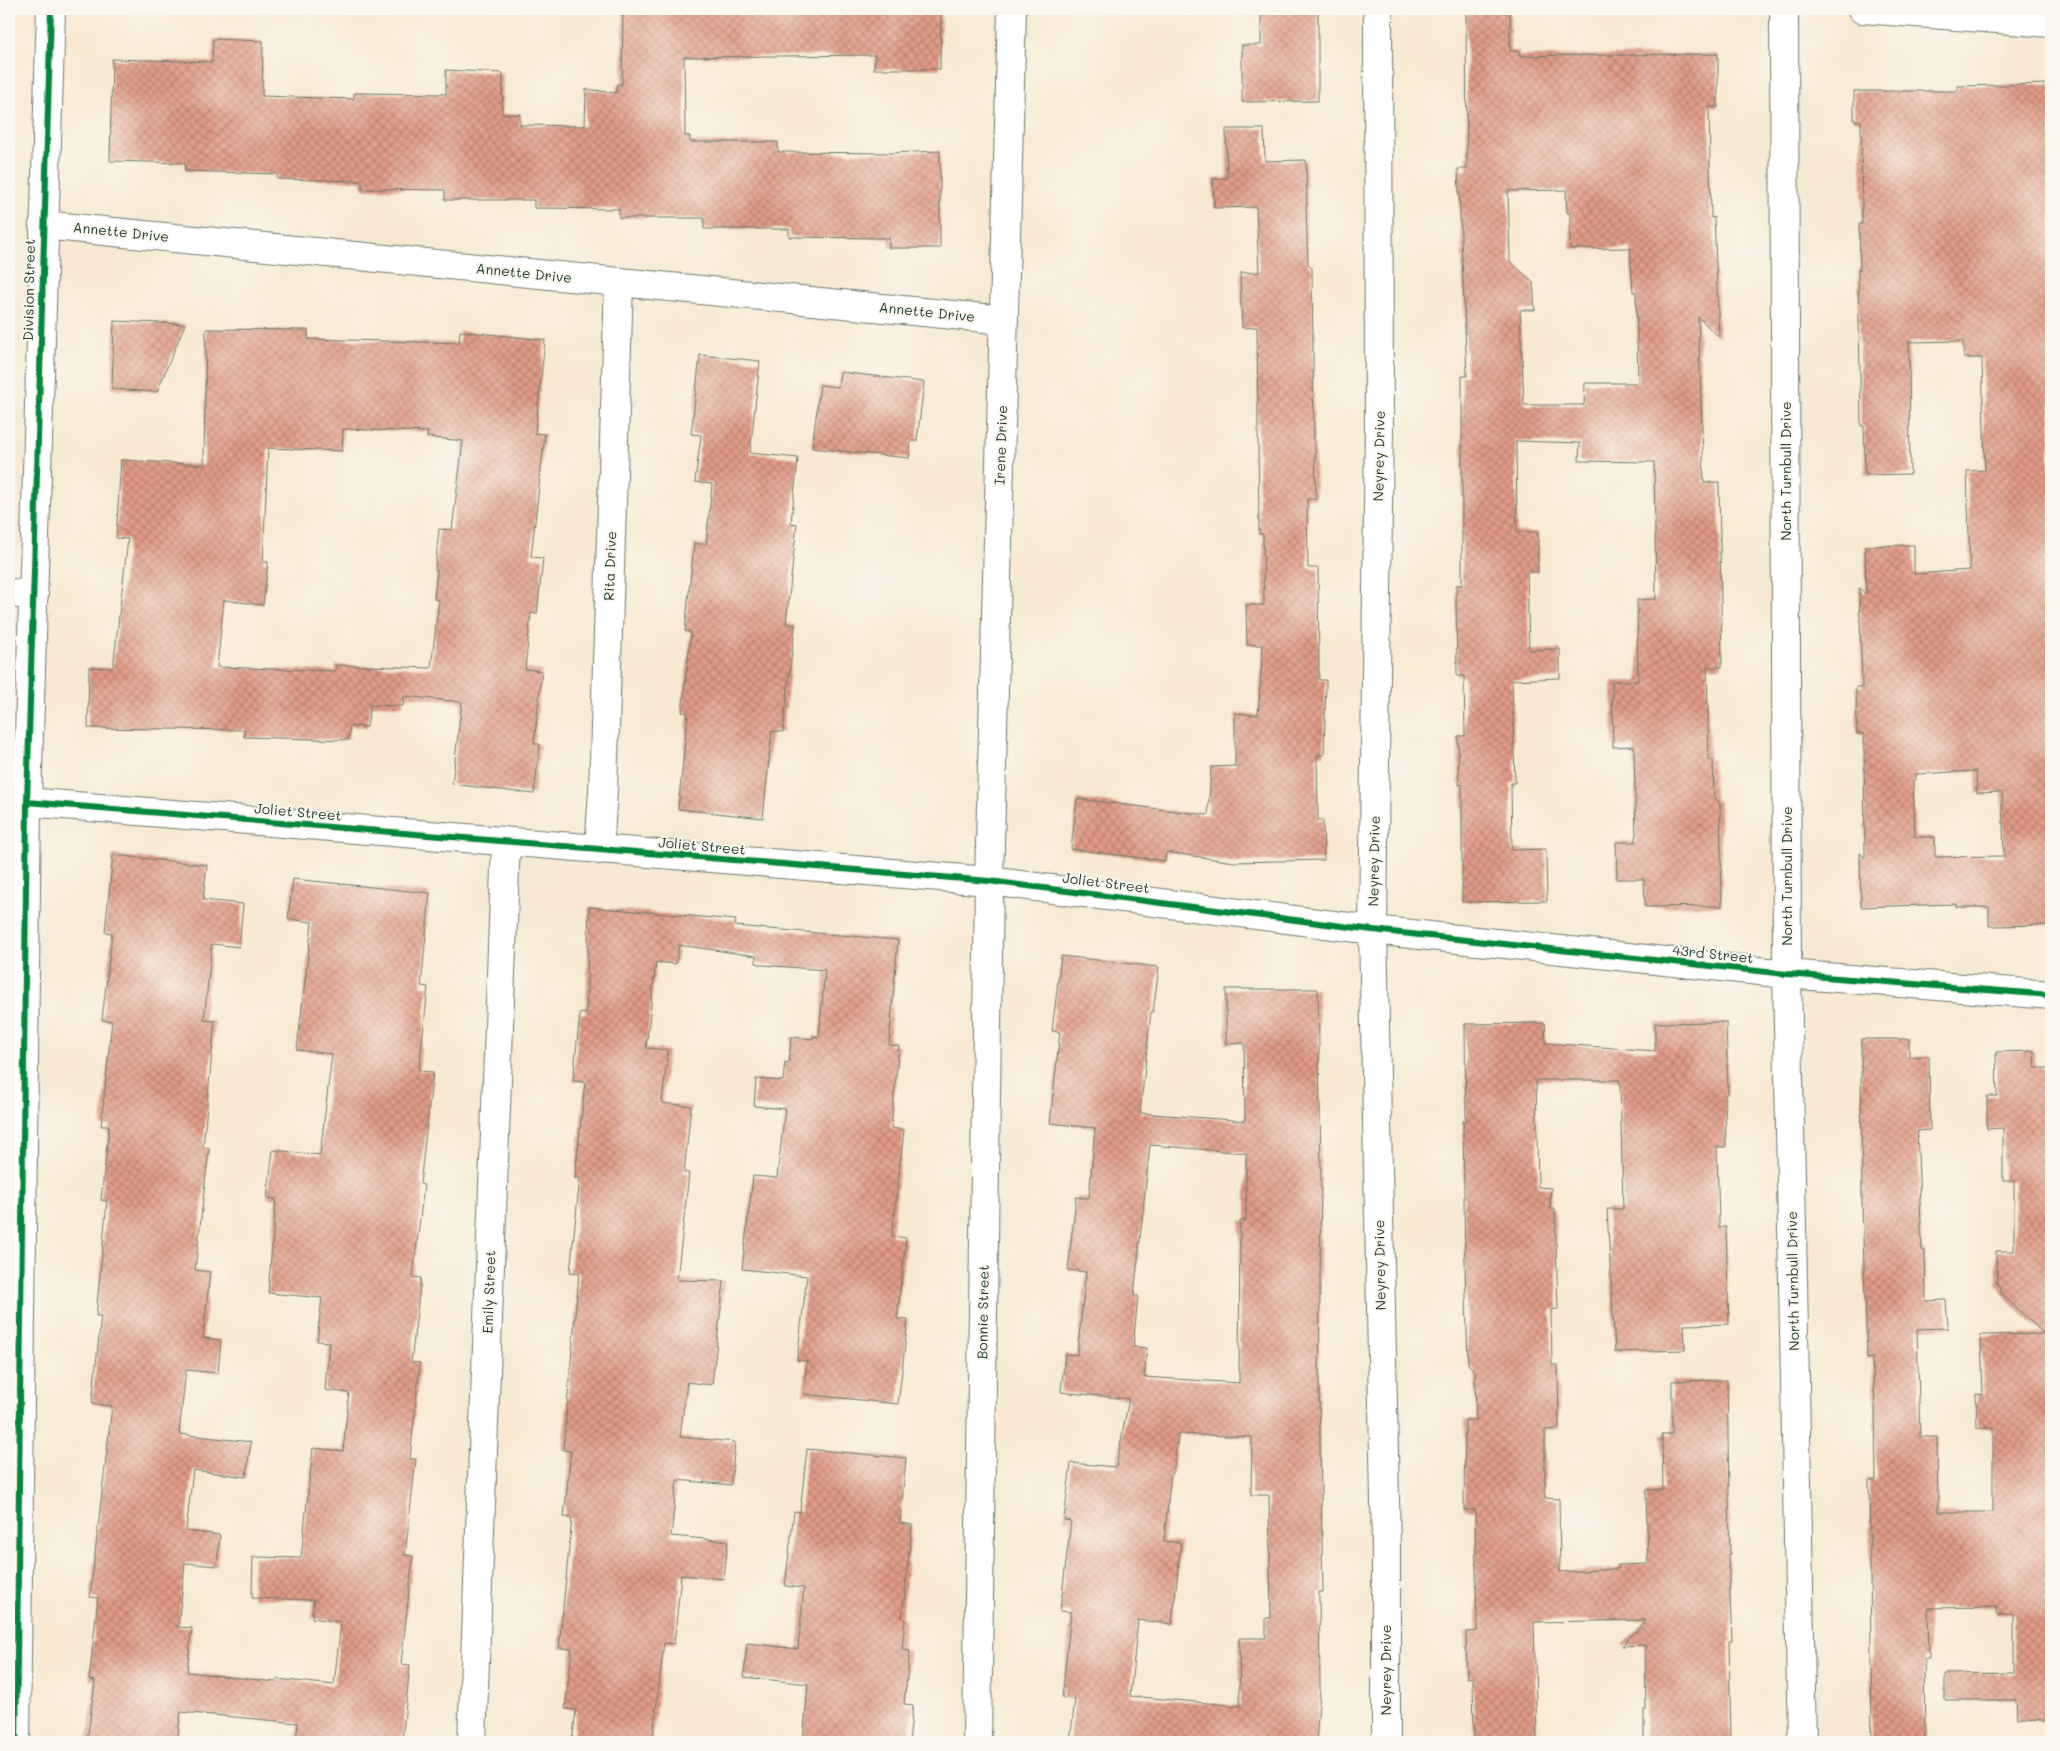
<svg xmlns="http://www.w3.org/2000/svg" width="2060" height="1751" font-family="Mali,sans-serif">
  <defs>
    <pattern id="building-cross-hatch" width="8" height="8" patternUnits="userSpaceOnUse" patternTransform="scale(1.25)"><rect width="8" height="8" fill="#e29c87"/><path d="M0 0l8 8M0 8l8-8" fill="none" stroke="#b7806f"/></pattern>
  </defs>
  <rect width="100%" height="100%" fill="#fbf7ec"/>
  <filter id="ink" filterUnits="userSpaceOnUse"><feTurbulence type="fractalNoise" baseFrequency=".02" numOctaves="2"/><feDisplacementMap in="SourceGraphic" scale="10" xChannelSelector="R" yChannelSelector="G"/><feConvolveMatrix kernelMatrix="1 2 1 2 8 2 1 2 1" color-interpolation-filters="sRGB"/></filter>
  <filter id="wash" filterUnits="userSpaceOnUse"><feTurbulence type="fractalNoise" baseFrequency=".0096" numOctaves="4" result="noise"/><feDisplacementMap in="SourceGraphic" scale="20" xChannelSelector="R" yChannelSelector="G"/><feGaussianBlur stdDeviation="1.12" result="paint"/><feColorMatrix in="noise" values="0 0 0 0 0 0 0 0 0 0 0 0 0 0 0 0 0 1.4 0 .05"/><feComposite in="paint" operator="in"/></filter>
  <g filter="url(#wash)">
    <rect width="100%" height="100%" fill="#f7e9d3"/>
    <g id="blocks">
      <path fill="url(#building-cross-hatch)" fill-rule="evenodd" d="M 623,9 L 941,9 L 940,69 L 874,69 L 875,55 L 684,57 L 685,136 L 690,136 L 690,142 L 778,142 L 778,152 L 889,153 L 940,151 L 940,248 L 889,248 L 889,238 L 789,237 L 789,229 L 704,229 L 704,218 L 619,218 L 619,209 L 534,208 L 534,200 L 445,200 L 445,190 L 362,189 L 362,181 L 277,179 L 277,174 L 185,171 L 185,163 L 110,161 L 112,59 L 212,62 L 213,39 L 263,41 L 262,96 L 354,99 L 354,93 L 446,94 L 446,70 L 503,73 L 502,114 L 520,114 L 520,125 L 585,126 L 586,89 L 616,93 L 617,84 L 622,84 Z
        M 1261,9 L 1318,9 L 1318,101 L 1242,102 L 1242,45 L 1261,45 Z
        M 1466,9 L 1510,9 L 1510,51 L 1519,51 L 1519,56 L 1718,54 L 1718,107 L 1709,107 L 1711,218 L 1714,217 L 1719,337 L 1698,317 L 1704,483 L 1719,482 L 1722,667 L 1707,667 L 1709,760 L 1713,760 L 1714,797 L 1720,803 L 1722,906 L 1645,907 L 1644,879 L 1617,879 L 1616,842 L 1636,842 L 1634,746 L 1613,747 L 1612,681 L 1638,681 L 1637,600 L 1656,599 L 1654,462 L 1579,461 L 1580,443 L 1516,441 L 1517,532 L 1538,532 L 1538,572 L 1527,572 L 1529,650 L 1560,649 L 1560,678 L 1512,680 L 1515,783 L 1511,783 L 1512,850 L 1546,849 L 1547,901 L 1462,902 L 1462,784 L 1459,785 L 1458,736 L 1465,736 L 1464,676 L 1457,676 L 1456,585 L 1462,585 L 1462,376 L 1467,376 L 1458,169 L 1467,169 ZM 1566,190 L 1567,213 L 1570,213 L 1570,249 L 1630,248 L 1633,292 L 1636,292 L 1638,383 L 1585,383 L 1584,405 L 1524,405 L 1520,310 L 1535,310 L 1533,282 L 1510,261 L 1508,191 Z
        M 2051,84 L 2051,447 L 2049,447 L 2051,510 L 2051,925 L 1989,926 L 1989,907 L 1956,907 L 1956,904 L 1861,907 L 1860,853 L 1865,858 L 1864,734 L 1857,734 L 1856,687 L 1862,687 L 1859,588 L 1866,594 L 1865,546 L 1914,545 L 1914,574 L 1970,570 L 1967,471 L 1985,470 L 1982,358 L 1964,358 L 1963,341 L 1909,342 L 1910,474 L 1865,475 L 1864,426 L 1861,426 L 1858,269 L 1860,271 L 1859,224 L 1862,224 L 1861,121 L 1854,121 L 1854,91 L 1958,91 L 1958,86 ZM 1976,771 L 1977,793 L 2002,792 L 2004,856 L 1935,857 L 1935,837 L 1915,837 L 1913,780 L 1916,780 L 1916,774 Z
        M 1226,129 L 1264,129 L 1265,161 L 1306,160 L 1307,206 L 1306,206 L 1308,265 L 1312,268 L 1314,445 L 1315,445 L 1316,499 L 1307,499 L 1308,568 L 1318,568 L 1319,680 L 1326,680 L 1324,755 L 1317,755 L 1318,820 L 1323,820 L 1324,860 L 1234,862 L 1166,852 L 1165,861 L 1071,849 L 1077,799 L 1208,815 L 1211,767 L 1235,766 L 1235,713 L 1258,715 L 1263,645 L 1247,645 L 1246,605 L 1264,605 L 1263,534 L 1259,534 L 1257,327 L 1242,328 L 1240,273 L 1259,272 L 1256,207 L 1214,208 L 1213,179 L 1227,178 Z
        M 114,321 L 185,324 L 157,392 L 112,389 Z
        M 206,329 L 308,330 L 308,339 L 459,343 L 460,331 L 545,340 L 535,433 L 545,434 L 531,557 L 543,558 L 537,614 L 531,613 L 525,669 L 542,671 L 534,744 L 540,744 L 534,794 L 452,784 L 462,702 L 404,696 L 403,706 L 370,705 L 367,727 L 350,726 L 348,740 L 244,737 L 245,730 L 88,728 L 89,667 L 113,668 L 128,539 L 116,538 L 121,460 L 204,465 ZM 343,429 L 428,432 L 427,437 L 463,441 L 452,530 L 439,529 L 435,570 L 437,570 L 434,599 L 439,600 L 431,668 L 336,665 L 335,671 L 217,667 L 224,600 L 263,605 L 268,562 L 263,562 L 268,448 L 342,451 Z
        M 700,355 L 760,361 L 750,453 L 798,458 L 791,523 L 797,524 L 786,623 L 795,625 L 783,732 L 772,731 L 763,818 L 678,809 L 688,713 L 682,712 L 691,632 L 685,631 L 694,543 L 706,545 L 712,484 L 695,482 L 701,435 L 691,434 Z
        M 840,372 L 924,382 L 917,441 L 911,441 L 909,458 L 812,448 L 820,385 L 838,387 Z
        M 113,855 L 207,865 L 203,900 L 243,904 L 239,947 L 212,944 L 204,1020 L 215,1021 L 203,1148 L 209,1148 L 195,1270 L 210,1272 L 203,1338 L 221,1340 L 218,1373 L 186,1370 L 179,1434 L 251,1442 L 246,1477 L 193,1470 L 186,1531 L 220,1535 L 217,1566 L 185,1563 L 178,1627 L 192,1628 L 187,1672 L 276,1682 L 277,1679 L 334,1685 L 341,1622 L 312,1618 L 314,1600 L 252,1598 L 253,1557 L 301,1558 L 313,1448 L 343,1451 L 349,1393 L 325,1390 L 329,1342 L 317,1341 L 322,1298 L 268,1293 L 276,1199 L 267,1198 L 273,1150 L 320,1155 L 332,1054 L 297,1050 L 312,922 L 288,919 L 293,879 L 430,893 L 421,986 L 428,987 L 419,1071 L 433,1072 L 420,1184 L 424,1185 L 413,1277 L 421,1278 L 411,1362 L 420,1363 L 410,1459 L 416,1459 L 405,1555 L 413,1556 L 401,1664 L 410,1665 L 402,1742 L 296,1742 L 298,1723 L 181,1712 L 177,1742 L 87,1742 L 95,1681 L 89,1680 L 98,1598 L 90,1597 L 112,1406 L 92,1404 L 101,1316 L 96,1316 L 107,1201 L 101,1200 L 109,1126 L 101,1126 L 112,1021 L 102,1020 L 112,933 L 105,932 Z
        M 589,907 L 736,920 L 735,926 L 898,940 L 889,1045 L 899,1046 L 891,1128 L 904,1130 L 892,1236 L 906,1238 L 897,1319 L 908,1320 L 898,1404 L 803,1394 L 807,1361 L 797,1360 L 807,1276 L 742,1269 L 753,1176 L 777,1178 L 785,1109 L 754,1106 L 756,1079 L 783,1081 L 785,1062 L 789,1063 L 791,1037 L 813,1039 L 813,1036 L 819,1037 L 825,970 L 763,965 L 756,963 L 756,956 L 679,945 L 676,964 L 656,962 L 646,1048 L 668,1050 L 662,1103 L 691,1106 L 684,1173 L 689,1173 L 677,1280 L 724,1281 L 712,1385 L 687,1382 L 680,1437 L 735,1442 L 731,1485 L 677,1480 L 671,1536 L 728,1541 L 724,1579 L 681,1575 L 674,1644 L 664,1643 L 652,1742 L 572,1742 L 576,1710 L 565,1709 L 572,1649 L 559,1648 L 572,1518 L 564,1517 L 571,1451 L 563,1450 L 579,1273 L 570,1272 L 580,1178 L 575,1178 L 585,1082 L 573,1081 L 580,1013 L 586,1014 Z
        M 1061,956 L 1159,967 L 1153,1012 L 1151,1012 L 1140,1113 L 1245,1121 L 1244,1043 L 1226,1044 L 1226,989 L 1318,989 L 1321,1171 L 1319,1393 L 1323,1592 L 1319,1592 L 1320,1691 L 1316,1742 L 1070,1742 L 1075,1699 L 1062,1698 L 1071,1612 L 1060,1611 L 1071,1521 L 1064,1520 L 1071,1463 L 1116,1467 L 1129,1399 L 1061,1392 L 1065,1354 L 1077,1355 L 1086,1272 L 1068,1270 L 1076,1197 L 1089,1198 L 1095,1128 L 1050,1123 L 1060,1032 L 1052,1031 ZM 1150,1145 L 1246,1153 L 1246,1221 L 1240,1221 L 1239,1383 L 1144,1377 L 1147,1348 L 1133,1347 L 1138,1296 L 1134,1296 ZM 1178,1434 L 1252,1437 L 1251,1495 L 1269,1495 L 1271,1618 L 1266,1618 L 1266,1638 L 1239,1638 L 1240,1706 L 1130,1696 L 1138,1620 L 1172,1624 L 1181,1543 L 1164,1541 L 1171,1473 L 1173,1473 Z
        M 1726,1022 L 1728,1094 L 1725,1094 L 1726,1147 L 1717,1147 L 1719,1227 L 1726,1227 L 1729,1324 L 1684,1325 L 1685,1350 L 1615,1352 L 1607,1209 L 1623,1209 L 1620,1080 L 1536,1080 L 1538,1187 L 1551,1188 L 1550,1209 L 1555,1209 L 1558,1309 L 1551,1310 L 1552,1365 L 1558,1365 L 1559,1429 L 1545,1430 L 1545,1498 L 1559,1499 L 1560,1572 L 1618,1569 L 1618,1565 L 1648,1564 L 1646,1490 L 1663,1490 L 1662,1434 L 1672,1434 L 1672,1381 L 1727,1380 L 1730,1554 L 1728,1554 L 1732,1641 L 1729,1641 L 1731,1742 L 1644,1742 L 1644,1709 L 1646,1710 L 1645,1645 L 1622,1646 L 1646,1620 L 1534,1622 L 1537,1742 L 1474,1742 L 1473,1677 L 1467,1678 L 1466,1632 L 1477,1631 L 1475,1510 L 1464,1510 L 1465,1420 L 1476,1420 L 1475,1371 L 1468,1364 L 1465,1264 L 1463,1121 L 1466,1121 L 1465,1024 L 1545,1023 L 1546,1043 L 1655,1051 L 1655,1023 Z
        M 1861,1039 L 1909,1039 L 1909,1057 L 1929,1056 L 1930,1130 L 1917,1131 L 1922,1250 L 1925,1251 L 1926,1301 L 1946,1300 L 1948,1328 L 1917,1329 L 1920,1437 L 1937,1437 L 1938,1512 L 1993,1512 L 1993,1428 L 1977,1428 L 1976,1394 L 1983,1395 L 1981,1335 L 2044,1334 L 2001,1293 L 2001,1289 L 1997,1285 L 1996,1251 L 2014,1251 L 2014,1181 L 2003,1181 L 2003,1128 L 1987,1129 L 1987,1096 L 1997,1096 L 1996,1052 L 2034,1051 L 2035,1068 L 2051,1068 L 2051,1721 L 2017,1720 L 2016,1700 L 1945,1700 L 1945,1674 L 2014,1673 L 2014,1614 L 1996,1615 L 1996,1607 L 1928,1608 L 1929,1658 L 1924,1658 L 1925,1742 L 1872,1742 L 1869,1480 L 1876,1480 L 1875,1406 L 1872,1358 L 1867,1359 L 1862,1205 Z
        M 807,1449 L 906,1458 L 900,1523 L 912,1525 L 902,1618 L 905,1619 L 902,1650 L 910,1651 L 904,1704 L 913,1705 L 909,1742 L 803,1742 L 808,1684 L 744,1677 L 747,1643 L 798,1649 L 804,1588 L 785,1586 L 794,1511 L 800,1512 Z"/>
    </g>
  </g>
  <g filter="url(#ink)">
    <use href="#blocks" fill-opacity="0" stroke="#6b796c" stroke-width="1"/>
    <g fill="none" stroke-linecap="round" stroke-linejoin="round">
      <defs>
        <path id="minor" d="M 1378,9 L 1379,423 L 1373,930 L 1386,1548 L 1386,1742
          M 1784,9 L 1787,974 L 1802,1742
          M 1862,9 L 2051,23
          M 43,225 L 1004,320
          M 9,593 L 34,595
          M 27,802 L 989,881 L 1373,930 L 1787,974 L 2051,995
          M 599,850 L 603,791 L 619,282
          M 16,1742 L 27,802 L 51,9
          M 472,1742 L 506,842
          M 977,1742 L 989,881 L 1012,9"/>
      </defs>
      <use href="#minor" stroke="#6b796c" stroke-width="30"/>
      <use href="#minor" stroke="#fff" stroke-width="28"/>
      <defs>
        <path id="cycleway" d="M 27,802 L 989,881 L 1373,930 L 1787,974 L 2051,995
          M 16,1742 L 27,802 L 51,9"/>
      </defs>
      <use href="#cycleway" stroke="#fbf7ec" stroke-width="9"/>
      <use href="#cycleway" stroke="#00873e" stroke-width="6"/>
    </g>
  </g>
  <g text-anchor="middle" stroke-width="4" stroke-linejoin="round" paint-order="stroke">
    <g font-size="14" fill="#1f3d34" stroke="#fbf7ec">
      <text transform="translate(121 232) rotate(6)" y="5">Annette Drive</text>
      <text transform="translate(524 273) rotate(6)" y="5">Annette Drive</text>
      <text transform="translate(29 290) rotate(-89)" y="5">Division Street</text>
      <text transform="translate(927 312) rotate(6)" y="5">Annette Drive</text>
      <text transform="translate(1001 445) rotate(-88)" y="5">Irene Drive</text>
      <text transform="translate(1379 456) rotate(-89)" y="5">Neyrey Drive</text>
      <text transform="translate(1786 471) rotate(-90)" y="5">North Turnbull Drive</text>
      <text transform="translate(610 566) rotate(-88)" y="5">Rita Drive</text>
      <text transform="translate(298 812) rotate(5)" y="5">Joliet Street</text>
      <text transform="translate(702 846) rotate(5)" y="5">Joliet Street</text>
      <text transform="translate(1374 861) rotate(-89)" y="5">Neyrey Drive</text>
      <text transform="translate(1787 876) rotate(-90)" y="5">North Turnbull Drive</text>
      <text transform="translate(1106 883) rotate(7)" y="5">Joliet Street</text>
      <text transform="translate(1713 954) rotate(6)" y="5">43rd Street</text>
      <text transform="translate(1380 1265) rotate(-91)" y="5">Neyrey Drive</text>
      <text transform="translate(1793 1281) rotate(-91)" y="5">North Turnbull Drive</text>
      <text transform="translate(489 1292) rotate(-88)" y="5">Emily Street</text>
      <text transform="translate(983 1312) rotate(-89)" y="5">Bonnie Street</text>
      <text transform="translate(1386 1670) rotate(-90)" y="5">Neyrey Drive</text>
    </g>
  </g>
  <rect width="2060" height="1751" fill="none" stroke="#fbf7ec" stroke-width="30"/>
</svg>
